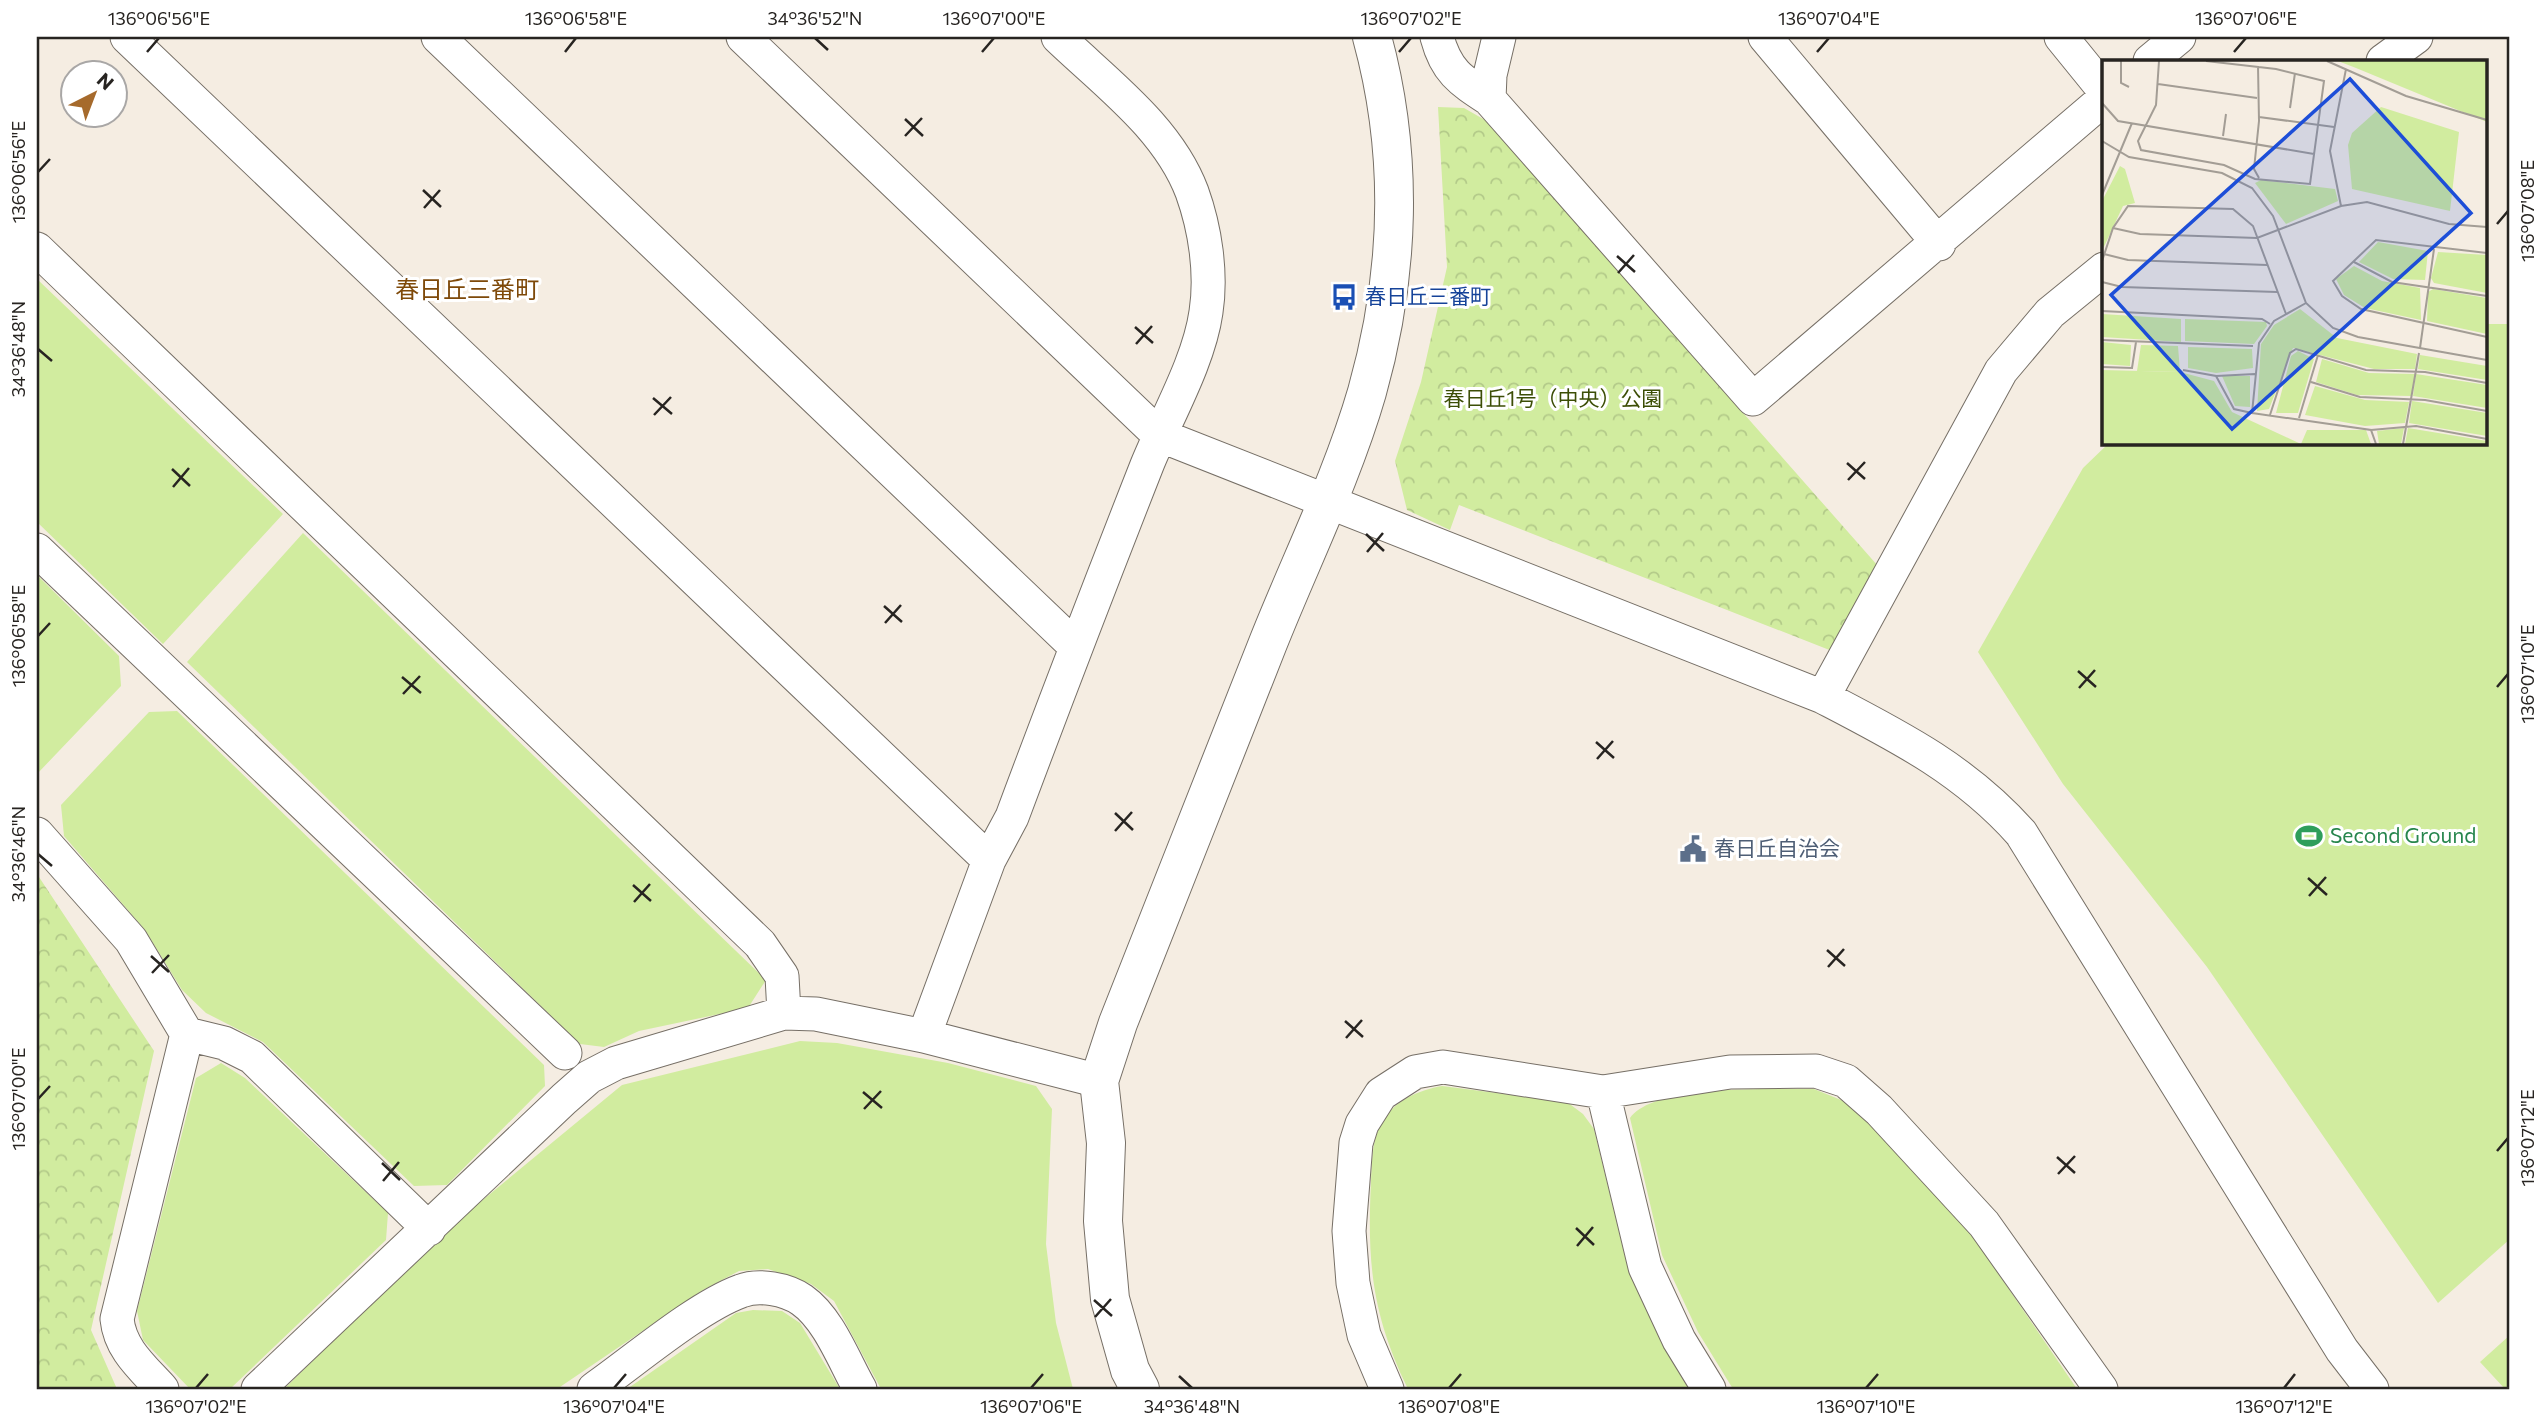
<svg xmlns="http://www.w3.org/2000/svg" width="2547" height="1426" font-family="Commissioner,'Noto Sans JP',sans-serif">
  <defs>
    <pattern id="forest-crowns" width="20" height="18" patternUnits="userSpaceOnUse" patternTransform="scale(1.75)"><rect width="20" height="18" fill="#d1ec9f"/><path d="M2 6a3 3 0 1 1 6 0M12 15a3 3 0 1 1 6 0" fill="none" stroke="#b3ca89"/></pattern>
  </defs>
  <rect width="100%" height="100%" fill="#f5ede2"/>
  <path fill="#d1ec9f" d="M 37,279 L 283,514 L 163,644 L 37,522 Z
    M 2486,324 L 2510,324 L 2510,1239 L 2438,1303 L 2207,967 L 2063,784 L 1978,652 L 2083,468 L 2109,443 L 2486,443 Z
    M 303,533 L 766,980 L 748,1008 L 639,1031 L 604,1047 L 580,1044 L 187,662 Z
    M 37,575 L 119,656 L 121,686 L 37,774 Z
    M 177,711 L 544,1065 L 545,1086 L 447,1185 L 414,1186 L 263,1042 L 206,1013 L 182,990 L 145,930 L 64,836 L 61,805 L 149,712 Z
    M 800,1041 L 837,1043 L 948,1063 L 1036,1086 L 1052,1109 L 1046,1244 L 1056,1323 L 1073,1389 L 881,1389 L 834,1301 L 811,1284 L 768,1269 L 739,1271 L 703,1290 L 557,1389 L 284,1389 L 445,1231 L 622,1085 Z
    M 221,1063 L 245,1078 L 388,1213 L 386,1240 L 230,1389 L 190,1389 L 143,1340 L 137,1311 L 196,1078 Z
    M 1442,1086 L 1567,1102 L 1583,1114 L 1594,1129 L 1627,1265 L 1666,1350 L 1690,1389 L 1408,1389 C 1372,1315 1367,1263 1371,1182 C 1372,1162 1372,1137 1383,1120 C 1396,1100 1419,1090 1442,1086 Z
    M 1814,1089 L 1851,1104 L 1970,1232 L 2077,1389 L 1733,1389 L 1698,1332 L 1662,1255 L 1630,1118 C 1656,1083 1771,1090 1814,1089 Z
    M 753,1310 L 782,1311 L 800,1323 L 840,1389 L 627,1389 L 736,1313 Z
    M 2510,1335 L 2510,1389 L 2505,1389 L 2480,1362 Z"/>
  <path fill="url(#forest-crowns)" d="M 1438,107 L 1464,108 L 1485,120 L 1878,566 L 1832,651 L 1459,505 L 1450,530 L 1407,510 L 1395,461 L 1421,382 L 1447,267 Z
    M 37,874 L 154,1051 L 91,1330 L 117,1389 L 37,1389 Z"/>
  <g fill="none" stroke-linecap="round" stroke-linejoin="round">
    <defs>
      <path id="street" d="M 127,37 L 989,860
        M 438,37 L 1076,647
        M 743,37 L 1159,435 L 1823,697 C 1898,736 1964,769 2021,833 L 2342,1350 L 2372,1389
        M 1437,37 C 1446,71 1460,80 1489,99 L 1753,399 L 2104,99
        M 1765,37 L 1939,244
        M 2061,37 L 2104,90
        M 2150,61 L 2179,37
        M 2383,61 L 2416,37
        M 1489,99 L 1490,75 L 1499,37
        M 37,249 L 760,944 L 782,976 L 784,1013
        M 37,550 L 565,1053
        M 1823,697 L 2001,371 L 2050,313 L 2104,269
        M 37,834 L 131,940 L 187,1034 L 117,1319 C 120,1349 142,1367 162,1389
        M 187,1034 L 224,1043 L 252,1057 L 429,1229
        M 924,1036 L 989,860 L 1012,817 C 1056,699 1101,582 1147,465 C 1166,418 1199,362 1206,312 C 1212,273 1205,228 1192,192 C 1168,128 1106,83 1058,37
        M 1603,1092 L 1645,1267 L 1679,1340 L 1709,1389
        M 258,1389 L 564,1099 L 589,1077 L 616,1063 L 784,1013 L 816,1014 L 924,1036 L 1099,1081
        M 594,1389 C 634,1361 697,1307 741,1291 C 759,1284 786,1289 802,1300 C 829,1319 844,1361 860,1389
        M 1387,1389 L 1364,1335 L 1353,1283 L 1349,1231 L 1356,1143 L 1362,1124 L 1381,1094 L 1415,1072 L 1443,1067 L 1603,1092 L 1730,1072 L 1816,1071 L 1846,1081 L 1879,1110 L 1984,1224 L 2101,1389"/>
      <path id="secondary" d="M 1140,1389 L 1130,1370 L 1110,1299 L 1103,1221 L 1106,1143 L 1099,1081 L 1118,1023 C 1168,896 1218,770 1268,643 C 1301,560 1342,478 1367,392 C 1400,275 1404,154 1372,37"/>
    </defs>
    <use href="#street" stroke="#766f66" stroke-width="35"/>
    <use href="#secondary" stroke="#766f66" stroke-width="40"/>
    <use href="#street" stroke="#fff" stroke-width="33"/>
    <use href="#secondary" stroke="#fff" stroke-width="38"/>
  </g>
  <path fill="none" stroke="#272421" stroke-width="2.5" d="M 815,38 L 828,50M 147,52 L 159,38M 565,52 L 576,38M 982,52 L 994,38M 1399,52 L 1411,38M 1817,52 L 1829,38M 2234,52 L 2246,38M 905,119 L 923,136M 905,136 L 922,118M 38,172 L 50,159M 423,190 L 441,207M 424,208 L 440,190M 2497,224 L 2508,211M 1617,256 L 1635,272M 1618,273 L 1634,255M 1135,327 L 1153,343M 1136,344 L 1152,326M 38,349 L 52,361M 653,398 L 672,414M 654,415 L 671,397M 1847,463 L 1865,479M 172,469 L 190,486M 1848,480 L 1865,462M 173,487 L 189,468M 1366,534 L 1384,551M 1367,552 L 1383,533M 884,606 L 902,622M 885,623 L 901,605M 38,636 L 50,623M 2078,671 L 2096,687M 402,677 L 421,693M 2497,687 L 2508,674M 2079,688 L 2095,670M 403,694 L 420,676M 1596,742 L 1614,758M 1597,759 L 1613,741M 1115,813 L 1133,830M 1115,831 L 1132,812M 38,854 L 52,866M 2308,878 L 2327,895M 633,885 L 651,901M 2309,896 L 2326,877M 634,902 L 650,884M 1827,950 L 1845,966M 151,956 L 169,972M 1828,967 L 1844,949M 152,973 L 169,955M 1345,1021 L 1363,1037M 1346,1038 L 1362,1020M 863,1092 L 882,1108M 38,1099 L 50,1086M 864,1109 L 881,1091M 2497,1151 L 2508,1138M 2057,1157 L 2075,1173M 382,1163 L 400,1180M 2058,1174 L 2075,1156M 383,1181 L 399,1162M 1576,1228 L 1594,1245M 1577,1246 L 1593,1227M 1094,1300 L 1112,1316M 1095,1317 L 1111,1299M 1179,1376 L 1192,1388M 196,1388 L 208,1374M 614,1388 L 626,1374M 1031,1388 L 1043,1374M 1449,1388 L 1461,1374M 1866,1388 L 1878,1374M 2284,1388 L 2295,1374"/>
  <defs>
    <symbol id="bus-bare" viewBox="-9 -9 18 18"><path d="M-5-6H5V4H4V6H2V4H-2V6H-4V4H-5ZM-3.5-4V0h7V-4ZM-3.5 1.2v1.5H-2V1.2ZM2 1.2v1.5H3.5V1.2Z" fill="#1a4fb4" stroke="#fff" stroke-width="2.5" paint-order="stroke"/></symbol>
    <symbol id="stadium-bare" viewBox="-9 -9 18 18"><path d="M0-5a6.5 5 0 1 0 0 10a6.5 5 0 1 0 0-10ZM-3.5-1.8h7v3.6h-7Z" fill="#2e9e5b" stroke="#fff" stroke-width="2.5" paint-order="stroke"/></symbol>
    <symbol id="civic-bare" viewBox="-9 -9 18 18"><path d="M-.6-6.5H3V-4.5H.6V-3L4-1V1h2V6H-6V1h2V-1L-.6-3ZM-1.2 2.5V6h2.4V2.5Z" fill="#5c6f8a" stroke="#fff" stroke-width="2.5" paint-order="stroke"/></symbol>
  </defs>
  <g fill-rule="evenodd">
    <use href="#bus-bare" x="1325" y="278" width="38" height="38"/>
    <use href="#stadium-bare" x="2290" y="817" width="38" height="38"/>
    <use href="#civic-bare" x="1674" y="830" width="38" height="38"/>
  </g>
  <g text-anchor="middle" stroke-width="6" stroke-linejoin="round" paint-order="stroke">
    <g font-size="21" fill="#164399" stroke="#fff" text-anchor="start">
      <text x="1365" y="304">春日丘三番町</text>
    </g>
    <g font-size="21" fill="#3c4e06" stroke="#fff">
      <text x="1553" y="406">春日丘1号（中央）公園</text>
    </g>
    <g font-size="21" fill="#27864d" stroke="#fff" text-anchor="start">
      <text x="2330" y="843">Second Ground</text>
    </g>
    <g font-size="21" fill="#4e5e75" stroke="#fff" text-anchor="start">
      <text x="1714" y="856">春日丘自治会</text>
    </g>
    <g font-size="24" fill="#7e4909" stroke="#fff">
      <text x="467" y="298">春日丘三番町</text>
    </g>
  </g>
  <g transform="translate(2102 60)">
    <rect width="385" height="385" fill="#f5ede2"/>
    <path d="M 279,47 L 357,72 L 348,151 L 250,129 L 246,85 L 250,73 ZM 18,106 L 23,109 L 33,143 L 21,146 L 0,191 L 0,141 ZM 276,182 L 326,191 L 323,220 L 291,219 L 257,202 ZM 336,192 L 385,195 L 385,233 L 332,223 L 329,218 ZM 252,206 L 280,221 L 318,228 L 319,260 L 263,248 L 242,235 L 234,219 ZM 331,229 L 385,238 L 385,274 L 325,261 L 326,232 ZM 198,249 L 235,278 L 315,294 L 313,309 L 272,309 L 191,288 L 167,349 L 155,351 L 159,284 L 172,265 ZM 0,254 L 79,259 L 79,282 L 0,277 ZM 83,259 L 164,262 L 165,266 L 152,284 L 83,281 ZM 0,282 L 29,285 L 28,306 L 0,304 ZM 39,285 L 76,286 L 78,312 L 35,311 ZM 86,287 L 150,289 L 151,308 L 114,313 L 86,308 ZM 196,291 L 212,299 L 196,353 L 174,353 L 189,296 ZM 318,295 L 385,306 L 385,320 L 316,309 ZM 220,299 L 267,313 L 313,314 L 309,336 L 255,335 L 214,322 ZM 314,314 L 385,325 L 385,348 L 311,336 ZM 120,316 L 148,316 L 148,347 L 133,346 ZM 213,326 L 263,340 L 307,342 L 303,363 L 263,366 L 203,355 ZM 310,341 L 385,353 L 385,376 L 307,363 ZM 302,368 L 299,384 L 277,384 L 275,371 ZM 306,368 L 385,381 L 385,384 L 303,384 Z" fill="#d1ec9f"/>
    <path d="M 236,1 L 385,1 L 385,62 L 254,8 ZM 159,120 L 233,129 L 236,141 L 184,164 L 153,123 ZM 0,310 L 78,312 L 112,321 L 130,352 L 199,384 L 205,370 L 264,370 L 269,384 L 0,384 Z" fill="#d1ec9f"/>
    <path fill="none" stroke="#a39d95" stroke-width="2" d="M 19,1 L 19,23 L 27,27M 57,1 L 54,45 L 36,81 L 39,90 L 122,105 L 153,119 L 208,124 L 222,21 L 174,9 L 104,1M 225,1 L 304,36 L 385,60M 156,6 L 157,61 L 152,109 L 157,118M 56,24 L 155,38M 0,43 L 16,61 L 212,94M 188,48 L 193,13M 157,57 L 232,67M 121,76 L 124,54M 0,81 L 27,97 L 120,113 L 150,128 L 171,156 L 204,243 L 231,268 L 256,277 L 385,300M 0,135 L 30,63M 239,146 L 228,91 L 244,9M 11,168 L 38,174 L 155,178 L 239,146 L 265,142 L 347,164 L 385,167M 385,193 L 274,180 L 231,221 L 240,236 L 259,249 L 385,277M 2,194 L 26,200 L 165,205M 0,201 L 11,168 L 26,146 L 131,149 L 151,166 L 184,254M 252,202 L 290,222 L 385,236M 0,222 L 20,227 L 175,232M 0,251 L 160,259 L 168,264M 0,280 L 151,286M 318,288 L 332,189M 0,307 L 30,308 L 34,282M 81,310 L 114,316 L 132,349 L 150,353 L 157,283 L 172,261 L 204,243M 114,316 L 153,314M 209,322 L 258,337 L 323,340 L 385,351M 309,339 L 317,293M 150,353 L 269,370 L 274,384M 168,355 L 188,293 L 194,289 L 264,310 L 323,312 L 385,323M 197,358 L 216,295M 269,370 L 314,366 L 385,379M 301,384 L 309,339"/>
    <path fill="#1d4ed8" fill-opacity="0.15" stroke="#1d4ed8" stroke-width="3.5" d="M 248,19 L 369,153 L 130,369 L 9,235 Z"/>
    <rect width="385" height="385" fill="none" stroke="#272421" stroke-width="3.5"/>
  </g>
  <rect width="2547" height="1426" fill="none" stroke="#ffffff" stroke-width="77"/>
  <g transform="translate(94 94) rotate(42)"><circle r="33" fill="#ffffff" stroke="#a9a7a6" stroke-width="2"/>
  <path d="M0-5L12 26L0 18L-12 26Z" fill="#a66a2c"/>
  <text y="-10" font-size="19" font-weight="bold" text-anchor="middle" fill="#272421">N</text>
  </g>
  <rect x="38" y="38" width="2470" height="1350" fill="none" stroke="#272421" stroke-width="2.5"/>
  <g font-size="18" text-anchor="middle" fill="#272421">
    <text x="159" y="25">136°06'56"E</text>
    <text x="576" y="25">136°06'58"E</text>
    <text x="815" y="25">34°36'52"N</text>
    <text x="994" y="25">136°07'00"E</text>
    <text x="1411" y="25">136°07'02"E</text>
    <text x="1829" y="25">136°07'04"E</text>
    <text x="2246" y="25">136°07'06"E</text>
    <text transform="translate(19 172) rotate(-90)" y="6">136°06'56"E</text>
    <text transform="translate(2528 211) rotate(-90)" y="6">136°07'08"E</text>
    <text transform="translate(19 349) rotate(-90)" y="6">34°36'48"N</text>
    <text transform="translate(19 636) rotate(-90)" y="6">136°06'58"E</text>
    <text transform="translate(2528 674) rotate(-90)" y="6">136°07'10"E</text>
    <text transform="translate(19 854) rotate(-90)" y="6">34°36'46"N</text>
    <text transform="translate(19 1099) rotate(-90)" y="6">136°07'00"E</text>
    <text transform="translate(2528 1138) rotate(-90)" y="6">136°07'12"E</text>
    <text x="196" y="1413">136°07'02"E</text>
    <text x="614" y="1413">136°07'04"E</text>
    <text x="1031" y="1413">136°07'06"E</text>
    <text x="1192" y="1413">34°36'48"N</text>
    <text x="1449" y="1413">136°07'08"E</text>
    <text x="1866" y="1413">136°07'10"E</text>
    <text x="2284" y="1413">136°07'12"E</text>
  </g>
</svg>
